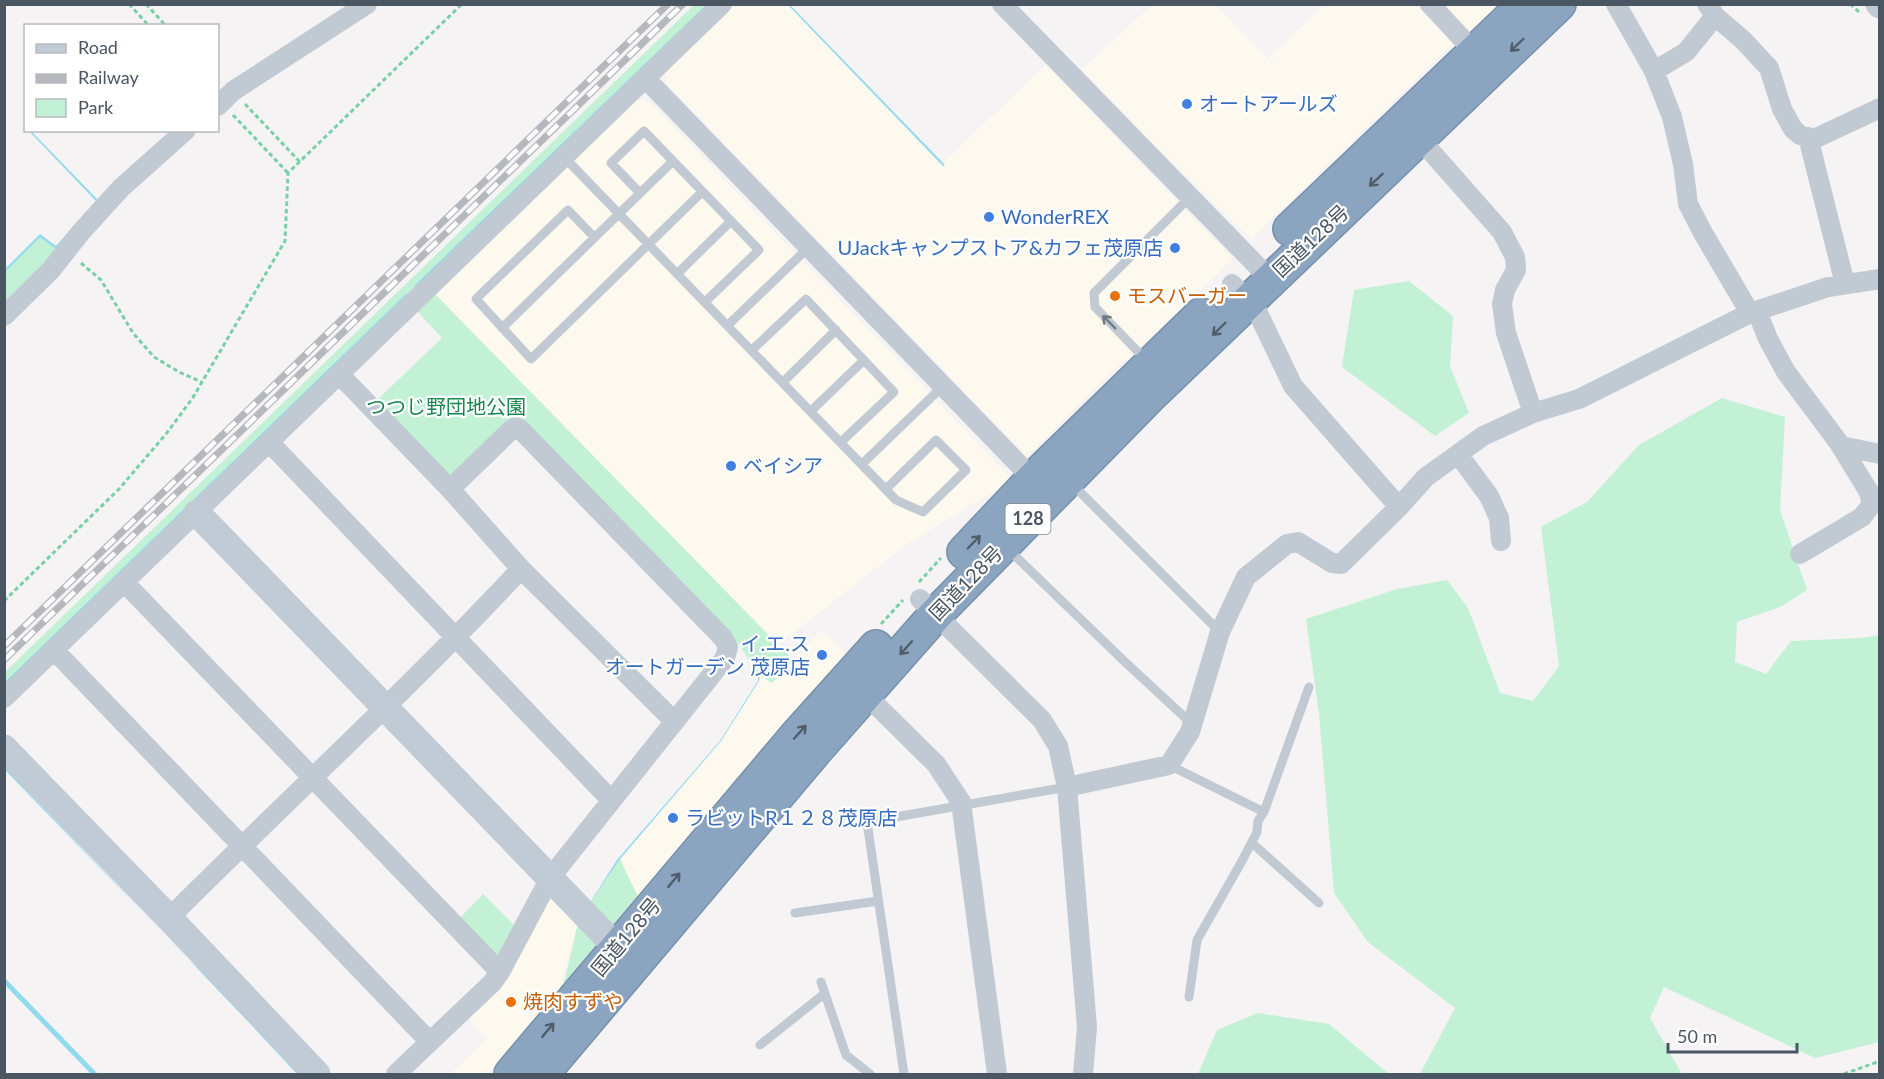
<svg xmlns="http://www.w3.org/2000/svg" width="1884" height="1079" font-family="Lato,'Noto Sans JP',sans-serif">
  <rect width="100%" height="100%" fill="#f5f3f3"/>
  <path fill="#fdf9ef" d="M 733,5 L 788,5 L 943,166 L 943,163 L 1045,65 L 1233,259 L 1127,360 L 1125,359 L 1027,456 L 666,83 L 667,68 Z
    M 1152,5 L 1215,5 L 1274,65 L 1275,64 L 1269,57 L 1325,5 L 1416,5 L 1453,43 L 1353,140 L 1354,143 L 1350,148 L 1346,147 L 1251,239 L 1152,142 L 1082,69 Z
    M 1444,5 L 1499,5 L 1471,32 Z
    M 634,100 L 648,100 L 1011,478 L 1006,484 L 907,544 L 778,645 L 434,293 Z
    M 821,630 L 847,654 L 638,897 L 620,859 L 721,741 L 759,681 L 760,674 L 773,683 Z
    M 554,899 L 578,923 L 564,972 L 564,984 L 487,1074 L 450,1074 L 486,1039 L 468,1017 L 549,900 Z"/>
  <path fill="#c3f1d5" d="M 694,5 L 707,5 L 5,689 L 5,672 Z
    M 40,236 L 57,249 L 56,257 L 5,308 L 5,272 Z
    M 1409,281 L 1453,316 L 1450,366 L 1469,413 L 1435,436 L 1342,367 L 1354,290 Z
    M 434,293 L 793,660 L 772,683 L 758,674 L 739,644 L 517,414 L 454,475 L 449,475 L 376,401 L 442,338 L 417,311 Z
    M 1722,398 L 1785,417 L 1780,510 L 1807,590 L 1780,607 L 1737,622 L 1735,662 L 1766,674 L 1791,641 L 1861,638 L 1879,635 L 1879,1042 L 1815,1058 L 1664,987 L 1650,1018 L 1682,1074 L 1420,1074 L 1455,1008 L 1368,942 L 1334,893 L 1319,714 L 1306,619 L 1397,589 L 1447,580 L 1468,608 L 1500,693 L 1533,701 L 1559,666 L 1541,527 L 1587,502 L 1639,445 Z
    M 620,859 L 638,897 L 612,927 L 589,904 Z
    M 483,894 L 515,926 L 500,954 L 494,955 L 459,919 Z
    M 578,923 L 597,944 L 564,984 L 563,980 L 565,979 Z
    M 1258,1013 L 1329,1024 L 1389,1074 L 1198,1074 L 1217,1030 Z"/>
  <path fill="#90daee" d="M 706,5 L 709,5 L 416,287 L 414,286 Z
    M 788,5 L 790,5 L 945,165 L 943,166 Z
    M 29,131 L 31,131 L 98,200 L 56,249 L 40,237 L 5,272 L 5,269 L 40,234 L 56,246 L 96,201 Z
    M 406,294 L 408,295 L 5,685 L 5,682 Z
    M 758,674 L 760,674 L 759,681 L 721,741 L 620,859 L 589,904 L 617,860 L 720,741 L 758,681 Z
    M 4,767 L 185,956 L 233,1002 L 300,1074 L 297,1074 C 202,971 102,871 5,770 Z
    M 5,978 L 98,1074 L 91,1074 L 5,985 Z"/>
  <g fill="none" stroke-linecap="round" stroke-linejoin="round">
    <defs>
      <path id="highway" d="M 1290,229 L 1525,4
        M 964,552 L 1033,479 L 1201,315
        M 511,1074 L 796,736 L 876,647
        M 542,1074 L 816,750 L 936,614 L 1152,394 L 1559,4"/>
    </defs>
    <use href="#highway" stroke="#7690ad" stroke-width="36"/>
    <path stroke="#7ad0a6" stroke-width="3" stroke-dasharray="4.5 3" stroke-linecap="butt" d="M 129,4 L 149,26
      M 146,4 L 166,26
      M 1850,4 L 1859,12
      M 245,104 L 300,162
      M 233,115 L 288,173
      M 81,263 L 101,280 L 133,333 L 154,357 L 179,372 L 202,382
      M 919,582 L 941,558
      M 4,601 L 119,489 L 166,434 L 192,399 L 285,241 L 288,173 L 462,4
      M 881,624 L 903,600
      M 1844,1074 L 1880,1061"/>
    <path stroke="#c1cad2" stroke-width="9" d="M 564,157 L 896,500 L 923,512 L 966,470 L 936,440 L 886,489
      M 640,193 L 611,163 L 644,131 L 759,250 L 705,302
      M 594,237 L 568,210 L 476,299 L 531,359 L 702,192
      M 677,274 L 731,221
      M 728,325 L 809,247
      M 502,328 L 673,161
      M 752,350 L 806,299 L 894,392 L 841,442
      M 1146,360 L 1095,307 L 1094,293 L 1190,197
      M 783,382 L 836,330
      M 811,411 L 864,360
      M 863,463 L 943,386
      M 1071,483 L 1220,632
      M 1007,548 L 1124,661 L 1192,724
      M 1169,765 L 1264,812 L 1258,821 L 1257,832 L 1242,861 L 1197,940 L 1189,997
      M 1264,812 L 1309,687
      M 1252,843 L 1319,903
      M 795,913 L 878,901
      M 821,982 L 846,1055 L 870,1074
      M 760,1045 L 824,994
      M 904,1074 L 867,822 L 1067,787"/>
    <path stroke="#c1cad2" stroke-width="20" d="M 1002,4 L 1270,279
      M 1430,4 L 1481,59
      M 1616,4 L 1654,71 L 1672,117 L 1683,164 L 1688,204 L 1703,233 L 1750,313
      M 1707,4 L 1715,16 L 1743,40 L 1769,68 L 1782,109 L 1793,129 L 1800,135 L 1814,139 L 1880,108
      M 1654,71 L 1686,52 L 1715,16
      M 645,78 L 1033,479
      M 218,106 L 233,91 L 367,4
      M 1808,137 L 1845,284
      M 1419,138 L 1502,232 L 1515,257 L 1516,270 L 1505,290 L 1502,304 L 1506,333 L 1533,413
      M 1232,284 L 1257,311 L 1293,386 L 1399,507
      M 1757,311 L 1768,339 L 1786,372 L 1839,443 L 1869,492 L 1872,504 L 1862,517 L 1800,554
      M 4,316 L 51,270 L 81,232 L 121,188 L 186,130
      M 339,374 L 450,489 L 521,569 L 674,721
      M 269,442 L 611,800
      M 1841,446 L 1880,454
      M 1458,454 L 1489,496 L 1499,518 L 1501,541
      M 124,582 L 500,972
      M 920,599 L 1042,720 L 1058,746 L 1067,787 L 1087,1027 L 1083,1074
      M 54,650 L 429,1041
      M 865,694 L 936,764 L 961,802 L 997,1074
      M 4,698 L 722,4
      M 1067,787 L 1169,765 L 1190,732 L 1220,632 L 1246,577 L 1287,544 L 1298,542 L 1332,563 L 1341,564 L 1399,507 L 1426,477 L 1483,436 L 1533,413 L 1579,399 L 1750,313 L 1828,287 L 1880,279
      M 169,918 C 286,801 408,690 521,569
      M 396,1074 L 492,983 L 500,972 L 550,878 L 725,658 L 728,647 L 723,638 L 520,429 L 516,427 L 511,430 L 450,489"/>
    <path stroke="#c1cbd6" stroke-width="27" d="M 1879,4 L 1880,5
      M 197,513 L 632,963
      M 4,748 L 169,918 L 317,1074"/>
    <use href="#highway" stroke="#8ba5c1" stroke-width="33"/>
    <defs>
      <path id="rail" d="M 4,646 L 668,4
        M 4,660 L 683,4"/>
    </defs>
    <use href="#rail" stroke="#b5b8bd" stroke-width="7"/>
    <use href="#rail" stroke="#fff" stroke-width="4.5" stroke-dasharray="14" stroke-linecap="butt"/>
  </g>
  <defs><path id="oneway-shaft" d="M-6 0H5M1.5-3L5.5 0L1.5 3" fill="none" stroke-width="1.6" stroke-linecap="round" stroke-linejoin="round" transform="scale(1.5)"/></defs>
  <g stroke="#505e6b">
    <use href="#oneway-shaft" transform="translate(1517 45) rotate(136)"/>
    <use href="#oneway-shaft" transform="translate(1376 180) rotate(137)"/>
    <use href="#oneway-shaft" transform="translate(1219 329) rotate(136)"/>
    <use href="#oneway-shaft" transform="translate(974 542) rotate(-46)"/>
    <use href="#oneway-shaft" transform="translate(906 648) rotate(132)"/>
    <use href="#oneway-shaft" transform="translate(800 732) rotate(-48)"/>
    <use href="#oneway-shaft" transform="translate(674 880) rotate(-50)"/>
    <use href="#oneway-shaft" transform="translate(548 1030) rotate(-50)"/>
  </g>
  <use stroke="#6e7983" href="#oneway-shaft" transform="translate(1109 322) rotate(-135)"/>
  <g fill="#3f7fe0" stroke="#fff" stroke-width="2">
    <circle cx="1187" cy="104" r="6"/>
    <circle cx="989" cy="217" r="6"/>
    <circle cx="1175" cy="248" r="6"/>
    <circle cx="731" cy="466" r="6"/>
    <circle cx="822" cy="655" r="6"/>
    <circle cx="673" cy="818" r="6"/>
  </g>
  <g fill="#e8710a" stroke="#fff" stroke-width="2">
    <circle cx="1115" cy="296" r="6"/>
    <circle cx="511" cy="1002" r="6"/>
  </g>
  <g text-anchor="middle" stroke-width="4.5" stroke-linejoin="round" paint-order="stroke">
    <rect fill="#fff" stroke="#808990" stroke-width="1.5" x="1005.5" y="504" width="45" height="30" rx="4.5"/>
    <g font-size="18" font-weight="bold" fill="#4a5661">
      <text x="1028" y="525">128</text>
    </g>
    <g font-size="20" fill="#366cbe" stroke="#fff" text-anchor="start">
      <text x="1199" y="111">オートアールズ</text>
      <text x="1001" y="224">WonderREX</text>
      <text x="1163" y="255" text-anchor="end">UJackキャンプストア&amp;カフェ茂原店</text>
      <text x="743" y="473">ベイシア</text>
      <text x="810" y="651" text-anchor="end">イ.エ.ス<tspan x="810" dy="23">オートガーデン 茂原店</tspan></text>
      <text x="685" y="825">ラビットR１２８茂原店</text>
    </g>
    <g font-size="20" fill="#4a5661" stroke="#fff">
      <text transform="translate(1311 241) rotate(-43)" y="7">国道128号</text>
      <text transform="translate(966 583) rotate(-46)" y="7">国道128号</text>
      <text transform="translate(626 937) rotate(-50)" y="7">国道128号</text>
    </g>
    <g font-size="20" fill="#c56008" stroke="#fff" text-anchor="start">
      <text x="1127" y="303">モスバーガー</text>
      <text x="523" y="1009">焼肉すずや</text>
    </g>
    <g font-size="20" fill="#17864f" stroke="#fff">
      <text x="446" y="414">つつじ野団地公園</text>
    </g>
  </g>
  <rect width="1884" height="1079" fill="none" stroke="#4a5661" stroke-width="12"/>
  <rect x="24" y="24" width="195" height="108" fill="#ffffff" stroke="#b7bbc0" stroke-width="1.5"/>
  <rect x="36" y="44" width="30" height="9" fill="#c1cbd6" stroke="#b7bbc0" stroke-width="1.5"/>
  <text x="78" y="54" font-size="18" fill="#4a5661">Road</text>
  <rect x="36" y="74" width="30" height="9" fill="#b5b8bd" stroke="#b7bbc0" stroke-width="1.5"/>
  <text x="78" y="84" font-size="18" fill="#4a5661">Railway</text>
  <rect x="36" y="99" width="30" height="18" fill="#c3f1d5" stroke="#b7bbc0" stroke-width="1.5"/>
  <text x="78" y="114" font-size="18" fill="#4a5661">Park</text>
  <path d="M1668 1043v9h129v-9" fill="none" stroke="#4a5661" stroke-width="3"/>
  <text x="1677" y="1043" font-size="18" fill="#4a5661" stroke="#ffffff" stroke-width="4.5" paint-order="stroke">50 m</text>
</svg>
